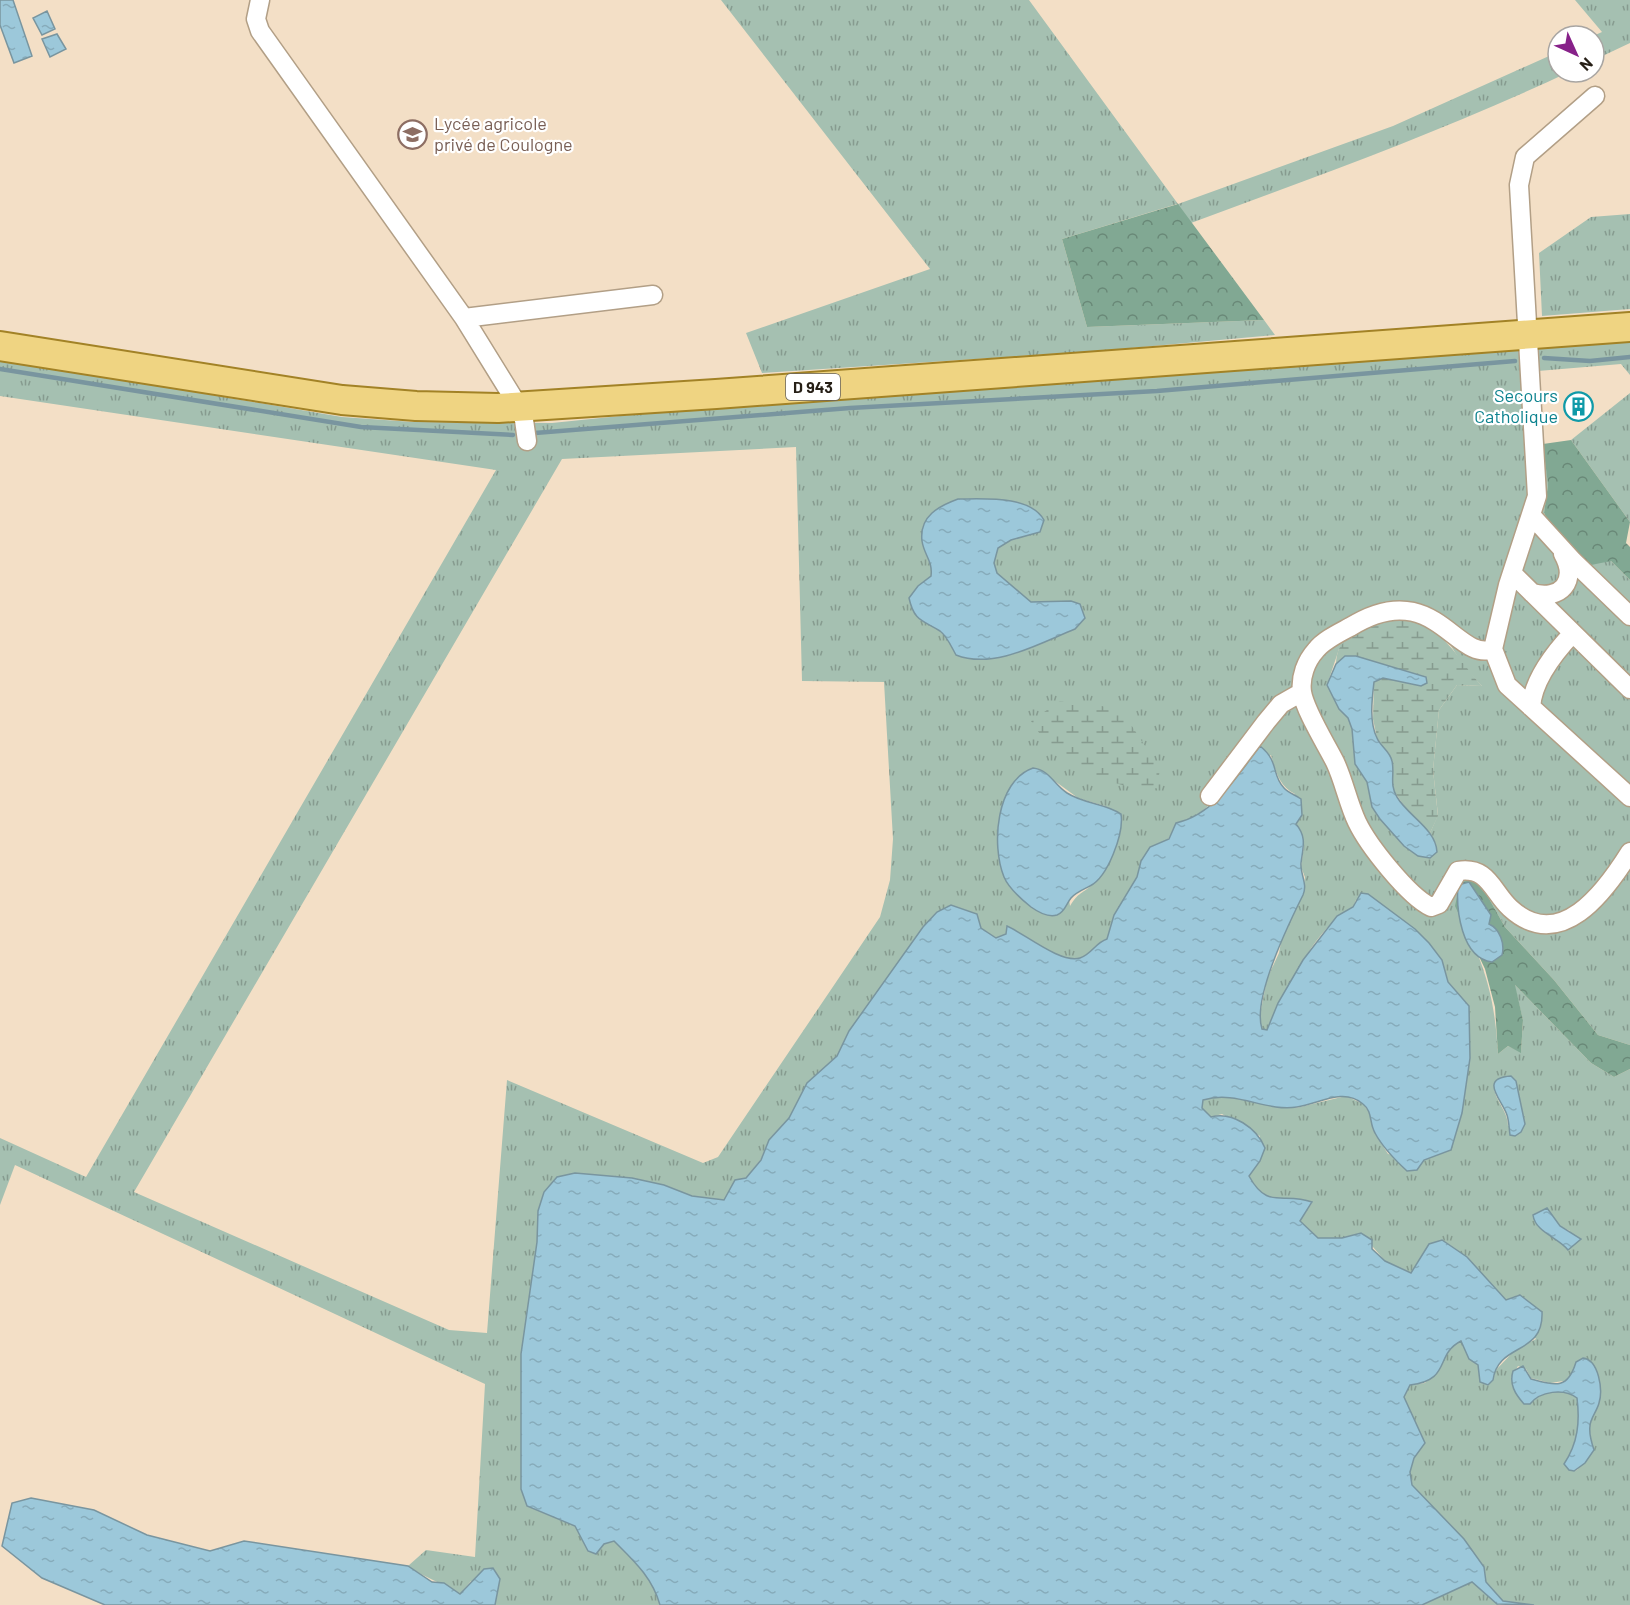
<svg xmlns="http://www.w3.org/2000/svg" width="1630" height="1605" font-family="Barlow,sans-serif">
  <defs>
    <pattern id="grass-tufts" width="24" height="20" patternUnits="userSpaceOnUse" patternTransform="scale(1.5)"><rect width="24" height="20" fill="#a5c0b1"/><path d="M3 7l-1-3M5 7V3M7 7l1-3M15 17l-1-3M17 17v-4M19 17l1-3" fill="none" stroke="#869b8f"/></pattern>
    <pattern id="forest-crowns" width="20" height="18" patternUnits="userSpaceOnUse" patternTransform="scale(1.5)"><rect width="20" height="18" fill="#81a893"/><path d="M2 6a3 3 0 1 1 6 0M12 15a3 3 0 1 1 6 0" fill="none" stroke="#698877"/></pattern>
    <pattern id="wetland-marsh" width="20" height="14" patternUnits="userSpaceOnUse" patternTransform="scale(1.5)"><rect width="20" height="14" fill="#a5c0b1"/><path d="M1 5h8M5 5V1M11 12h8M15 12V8" fill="none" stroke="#869b8f"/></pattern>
    <pattern id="water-ripples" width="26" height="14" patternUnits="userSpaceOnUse" patternTransform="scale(1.5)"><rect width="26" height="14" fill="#9cc8da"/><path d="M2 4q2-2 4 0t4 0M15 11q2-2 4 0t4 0" fill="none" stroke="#86abba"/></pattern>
  </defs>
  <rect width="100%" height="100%" fill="#f3dfc6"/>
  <path fill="url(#grass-tufts)" fill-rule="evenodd" d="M 721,0 L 1029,0 L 1178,204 L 1393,126 L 1558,52 L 1558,72 L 1569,72 C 1446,130 1318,176 1191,223 L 1177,204 L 1062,239 L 1087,327 L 1264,320 L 1275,335 L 1098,351 L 762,373 L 746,333 L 930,269 Z
    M 1575,0 L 1630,0 L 1630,43 L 1594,60 L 1593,36 L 1602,32 Z
    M 1630,214 L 1630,309 L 1542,316 L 1539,253 L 1591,217 Z
    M 1630,342 L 1630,375 L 1621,364 L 1538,371 L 1548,485 L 1544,514 L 1611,561 L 1630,580 L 1630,1045 L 1598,1035 L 1554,980 L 1505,927 L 1487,895 L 1470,935 C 1489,980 1495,1005 1498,1054 L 1508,1046 L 1521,1052 L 1523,1020 L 1514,984 L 1591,1063 L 1614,1077 L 1630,1069 L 1630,1605 L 1534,1605 L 1503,1601 L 1486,1582 L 1484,1567 L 1464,1539 L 1412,1485 L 1410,1472 L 1414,1458 L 1425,1443 L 1404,1397 L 1410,1385 L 1425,1383 L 1453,1345 L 1461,1341 L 1469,1359 L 1494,1372 L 1515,1350 L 1536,1339 L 1467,1257 L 1429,1244 L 1411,1273 L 1385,1261 L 1361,1233 L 1342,1238 L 1318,1238 L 1300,1221 L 1312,1203 C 1283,1190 1270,1214 1249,1176 L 1260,1161 L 1260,1136 L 1222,1114 L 1211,1117 L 1202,1108 L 1202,1100 L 1219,1096 L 1296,1108 L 1346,1096 L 1363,1104 L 1370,1113 L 1373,1130 L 1388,1154 L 1424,1160 L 1455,1137 L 1462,1113 L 1470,1058 L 1469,1006 L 1448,982 L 1442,960 L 1415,929 L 1356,900 L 1353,907 C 1314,929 1294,978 1273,1017 L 1267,1030 L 1262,1029 L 1259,1020 L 1267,979 L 1279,953 L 1282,937 L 1303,893 L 1305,877 L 1301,867 L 1304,846 L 1296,824 L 1295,794 C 1279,786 1276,772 1271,755 C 1259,763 1247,771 1236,779 C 1214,797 1206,816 1176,823 L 1169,838 L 1141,861 L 1137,877 L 1114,915 L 1107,939 C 1095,943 1092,954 1080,958 C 1060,965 1025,934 1007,926 L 1006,934 L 996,938 L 981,928 L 878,993 L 849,1031 L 837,1056 L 807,1083 L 789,1118 L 769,1140 L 761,1159 L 746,1178 L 735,1180 L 724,1200 L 692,1196 L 664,1185 L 538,1211 L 537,1242 L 521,1354 L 521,1489 L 527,1506 L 575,1526 L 589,1551 L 596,1554 L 604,1544 L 614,1541 C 634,1560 652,1577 660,1605 L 495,1605 L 471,1581 L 460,1594 C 443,1583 425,1578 408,1566 L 426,1550 L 475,1557 L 485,1384 L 15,1165 L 0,1205 L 0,1138 L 86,1177 L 496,470 L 0,396 L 0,359 L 342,417 L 413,422 L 552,423 L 659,412 ZM 796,447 L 802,681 L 884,682 L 893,839 L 890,880 L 880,917 L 718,1157 L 703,1163 L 507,1080 L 487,1333 L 449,1330 L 134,1192 L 562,459 ZM 1448,641 L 1464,667 L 1482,686 L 1457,685 L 1439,710 L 1433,770 L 1438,815 L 1430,833 L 1436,844 L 1392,832 L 1380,819 L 1372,807 L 1367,782 L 1355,764 L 1352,729 L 1348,718 L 1339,709 L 1327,685 L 1339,649 ZM 1052,779 L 1078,798 L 1105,806 L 1118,833 C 1112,852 1107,873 1091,886 C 1081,894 1078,893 1070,906 ZM 1500,1078 L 1516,1081 L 1525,1124 L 1508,1126 C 1508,1110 1493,1099 1494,1085 ZM 1547,1208 L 1560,1226 L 1570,1231 L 1565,1245 L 1555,1239 L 1536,1213 ZM 1518,1366 L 1526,1369 L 1531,1378 L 1550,1383 L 1570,1380 L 1575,1373 L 1575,1368 L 1598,1380 C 1606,1405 1591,1408 1590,1426 C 1589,1432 1592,1444 1594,1450 L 1577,1470 L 1574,1471 L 1564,1464 C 1577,1443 1581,1422 1578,1398 C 1564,1388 1540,1391 1530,1404 L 1511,1378 Z
    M 1630,393 L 1630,522 L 1571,440 Z
    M 1472,1582 L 1499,1605 L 1422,1605 Z"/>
  <path fill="url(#forest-crowns)" d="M 1178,204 L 1264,320 L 1087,327 L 1062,239 Z
    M 1571,440 L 1630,522 L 1626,543 L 1630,547 L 1630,580 L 1611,561 L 1591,565 L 1562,543 L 1544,513 L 1548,485 L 1543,444 Z
    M 1472,879 L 1487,895 L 1505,927 L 1554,980 L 1598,1035 L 1630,1045 L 1630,1069 L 1614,1077 L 1591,1063 L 1515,985 L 1523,1020 L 1521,1053 L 1508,1046 L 1498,1054 L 1495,1007 L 1485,969 L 1455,906 L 1460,883 Z"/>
  <path fill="url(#wetland-marsh)" d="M 1399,618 C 1447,628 1452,653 1482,686 L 1457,685 L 1439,710 L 1433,770 L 1438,816 L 1430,833 L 1409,813 L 1392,788 L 1392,762 L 1377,738 L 1373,719 L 1374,682 L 1383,678 L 1421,686 L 1426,678 L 1371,663 L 1336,664 C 1336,660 1337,653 1339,649 C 1350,630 1379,622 1399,618 Z
    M 1060,701 L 1102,706 L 1124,714 L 1160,769 L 1157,788 L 1145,791 L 1089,776 L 1046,743 L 1031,721 Z"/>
  <path fill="url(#water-ripples)" stroke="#79959f" stroke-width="1.5" d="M 0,0 L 13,0 L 32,56 L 14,63 L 0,25 Z
    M 47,11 L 55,29 L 42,35 L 33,18 Z
    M 57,34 L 66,49 L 50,57 L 42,39 Z
    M 958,499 C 984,499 1030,495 1044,520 L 1040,532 L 1011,540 L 998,548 L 994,563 L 997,573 L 1031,602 L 1071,601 L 1080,604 L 1085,618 L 1075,629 C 1040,643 994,670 956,655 C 952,648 947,636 940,631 C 922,620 914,621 909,598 L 918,586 L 931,576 C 933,561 924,555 922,541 C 919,516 939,506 958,499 Z
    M 1345,656 L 1356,656 L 1426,677 L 1427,683 L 1421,686 L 1383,678 L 1374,682 C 1372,699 1369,722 1377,738 C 1380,746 1390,751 1392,761 C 1395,774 1389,784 1397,797 C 1408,816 1436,829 1437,852 L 1430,858 L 1418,856 L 1404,846 L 1380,819 L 1372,807 L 1367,782 L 1355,764 L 1352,729 L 1348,718 L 1339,709 L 1327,685 L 1336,664 Z
    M 1260,746 C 1280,762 1271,775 1284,788 C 1288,793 1296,795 1301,799 L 1302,815 L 1296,824 C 1307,837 1303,847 1301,863 C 1300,874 1308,884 1303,895 C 1289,923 1252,999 1262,1029 L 1267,1030 L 1278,1003 L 1303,960 L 1337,916 L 1353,907 L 1361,893 L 1368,894 L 1415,929 L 1429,943 L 1442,960 L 1448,982 L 1469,1006 L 1470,1058 L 1462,1113 L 1451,1150 L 1424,1160 L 1417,1170 L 1407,1171 C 1394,1159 1383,1148 1375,1133 C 1369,1123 1373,1112 1363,1104 C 1343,1087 1319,1104 1297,1107 C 1265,1112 1237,1090 1203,1100 L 1202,1108 L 1211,1117 C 1232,1111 1257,1128 1265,1148 L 1260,1161 L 1249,1176 C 1268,1211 1283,1191 1312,1202 L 1300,1221 L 1318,1238 L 1342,1238 L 1361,1233 L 1372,1240 L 1372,1249 L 1385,1261 L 1411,1273 L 1429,1244 L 1442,1240 L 1467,1257 L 1506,1300 L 1520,1295 L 1542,1312 C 1544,1356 1498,1342 1493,1380 L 1488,1385 L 1480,1382 L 1478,1365 L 1469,1359 L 1461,1341 C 1434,1355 1452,1380 1410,1385 L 1404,1397 L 1425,1443 L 1414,1458 L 1410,1472 L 1412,1485 L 1464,1539 L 1484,1567 L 1486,1582 L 1503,1601 L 1534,1605 L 1497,1604 L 1472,1582 L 1422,1605 L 660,1605 C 652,1577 634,1561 614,1541 L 604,1544 L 596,1554 L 588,1551 L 575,1526 L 527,1506 L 521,1489 L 521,1354 L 537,1242 L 538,1211 L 544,1192 L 557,1177 L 575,1173 L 632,1178 L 664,1185 L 692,1196 L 724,1200 L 735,1180 L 746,1178 L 761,1160 L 769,1140 L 789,1118 L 807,1083 L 837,1056 L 849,1031 L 923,927 L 937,912 L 951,905 L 977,914 L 981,928 L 996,938 L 1006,934 L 1007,926 C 1025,934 1061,964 1080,958 C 1092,954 1095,943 1107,939 L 1114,915 L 1137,877 L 1141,861 L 1150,847 L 1169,839 L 1176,823 C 1214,815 1237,776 1260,746 Z
    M 1033,768 C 1050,770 1054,785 1067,793 C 1084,804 1105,803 1121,814 C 1124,833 1108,877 1090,886 C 1084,889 1075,893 1071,898 C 1066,904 1065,912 1057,915 C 1048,918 1038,912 1031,907 C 1021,899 1009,889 1004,877 C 991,845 996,781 1033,768 Z
    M 1469,882 L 1491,915 L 1489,924 C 1500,929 1505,944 1502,955 L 1492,962 C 1461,958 1456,909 1458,885 Z
    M 1511,1076 L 1516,1081 L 1525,1124 L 1521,1132 L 1515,1136 L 1510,1135 C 1509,1128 1509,1121 1507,1115 C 1502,1100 1478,1078 1511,1076 Z
    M 1547,1208 L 1560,1226 L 1581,1239 L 1568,1250 C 1559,1238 1535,1232 1533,1215 Z
    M 1583,1358 C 1599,1360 1603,1390 1599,1403 C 1597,1411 1590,1419 1590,1426 C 1589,1432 1592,1444 1594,1450 L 1585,1463 L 1574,1471 L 1569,1470 L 1564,1464 C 1578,1443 1580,1422 1577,1398 C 1564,1388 1540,1391 1530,1404 L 1524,1404 C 1515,1394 1509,1384 1513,1371 L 1523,1366 L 1531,1379 C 1557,1386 1568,1389 1576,1362 Z
    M 31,1498 L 94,1510 L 147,1535 L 210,1551 L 244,1541 L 408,1566 L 432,1582 L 444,1583 L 460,1594 L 484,1569 L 493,1568 L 500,1579 L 495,1605 L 105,1605 L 42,1578 L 2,1546 L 12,1503 Z"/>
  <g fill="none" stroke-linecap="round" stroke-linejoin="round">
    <path stroke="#79959f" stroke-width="4.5" d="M 1544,358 L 1590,361 L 1630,357
      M 0,369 L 361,427 L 513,435
      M 535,433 L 850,408 L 1157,391 L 1515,361"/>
    <defs>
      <path id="minor" d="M 260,0 L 256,19 L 260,31 L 464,318
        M 1595,96 L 1525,157 L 1519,185 L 1537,496 L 1508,585 L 1493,649 L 1507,685 L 1630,797
        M 527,441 L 524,420 L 519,407 L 464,318 L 653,295
        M 1531,515 L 1573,561 L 1630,616
        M 1512,573 L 1630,689
        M 1532,593 C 1561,601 1578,581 1563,554
        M 1493,649 C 1455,663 1434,575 1350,627 C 1339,633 1324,640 1316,650 C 1306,661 1300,677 1302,692 C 1305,711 1326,744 1335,762 C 1344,781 1348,803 1357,822 C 1368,845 1408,896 1431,907 L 1439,904 L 1458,871 C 1488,866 1492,891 1510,908 C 1560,954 1605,892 1630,852
        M 1531,707 C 1533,680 1555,652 1573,633
        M 1210,796 L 1266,722 L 1281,704 L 1302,692"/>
      <path id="primary" d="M 0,346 L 342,400 L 416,406 L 498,408 L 716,394 L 1630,327"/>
    </defs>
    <use href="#minor" stroke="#b29f86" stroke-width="21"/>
    <use href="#primary" stroke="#a28226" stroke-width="32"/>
    <use href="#minor" stroke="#fff" stroke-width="18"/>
    <use href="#primary" stroke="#efd482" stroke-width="28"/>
  </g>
  <defs>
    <symbol id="school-ring" viewBox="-11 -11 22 22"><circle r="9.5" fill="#fff" stroke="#8d6e63" stroke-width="1.5"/><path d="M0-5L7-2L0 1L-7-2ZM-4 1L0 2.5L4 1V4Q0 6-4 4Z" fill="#8d6e63"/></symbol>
    <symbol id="building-ring" viewBox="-11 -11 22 22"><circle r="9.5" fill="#fff" stroke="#0f9aa8" stroke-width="1.5"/><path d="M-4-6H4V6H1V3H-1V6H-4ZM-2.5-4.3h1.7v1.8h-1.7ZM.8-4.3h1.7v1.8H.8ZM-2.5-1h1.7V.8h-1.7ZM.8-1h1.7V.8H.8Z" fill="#0f9aa8"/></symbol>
  </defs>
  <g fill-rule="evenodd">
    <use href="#school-ring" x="396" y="118" width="33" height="33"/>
    <use href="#building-ring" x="1562" y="390" width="33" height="33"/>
  </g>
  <g text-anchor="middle" stroke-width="4.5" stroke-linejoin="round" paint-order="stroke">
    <rect fill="#fff" stroke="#67625c" stroke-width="1.5" x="786" y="374" width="54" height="26" rx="4.5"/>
    <g font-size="16" font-weight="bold" fill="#261f16">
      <text x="813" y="393">D 943</text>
    </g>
    <g font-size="18" fill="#785e54" stroke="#fff" text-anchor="start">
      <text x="434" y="130">Lycée agricole<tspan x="434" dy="21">privé de Coulogne</tspan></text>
    </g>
    <g font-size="18" fill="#0d838f" stroke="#fff" text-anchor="end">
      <text x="1558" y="402">Secours<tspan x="1558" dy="21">Catholique</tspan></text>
    </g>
  </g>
  <g transform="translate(1576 54) rotate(135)"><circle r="28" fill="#ffffff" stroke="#a8a5a2" stroke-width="1.5"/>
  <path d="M0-4.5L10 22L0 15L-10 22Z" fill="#872189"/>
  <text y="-9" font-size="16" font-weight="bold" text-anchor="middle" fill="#261f16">N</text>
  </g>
</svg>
